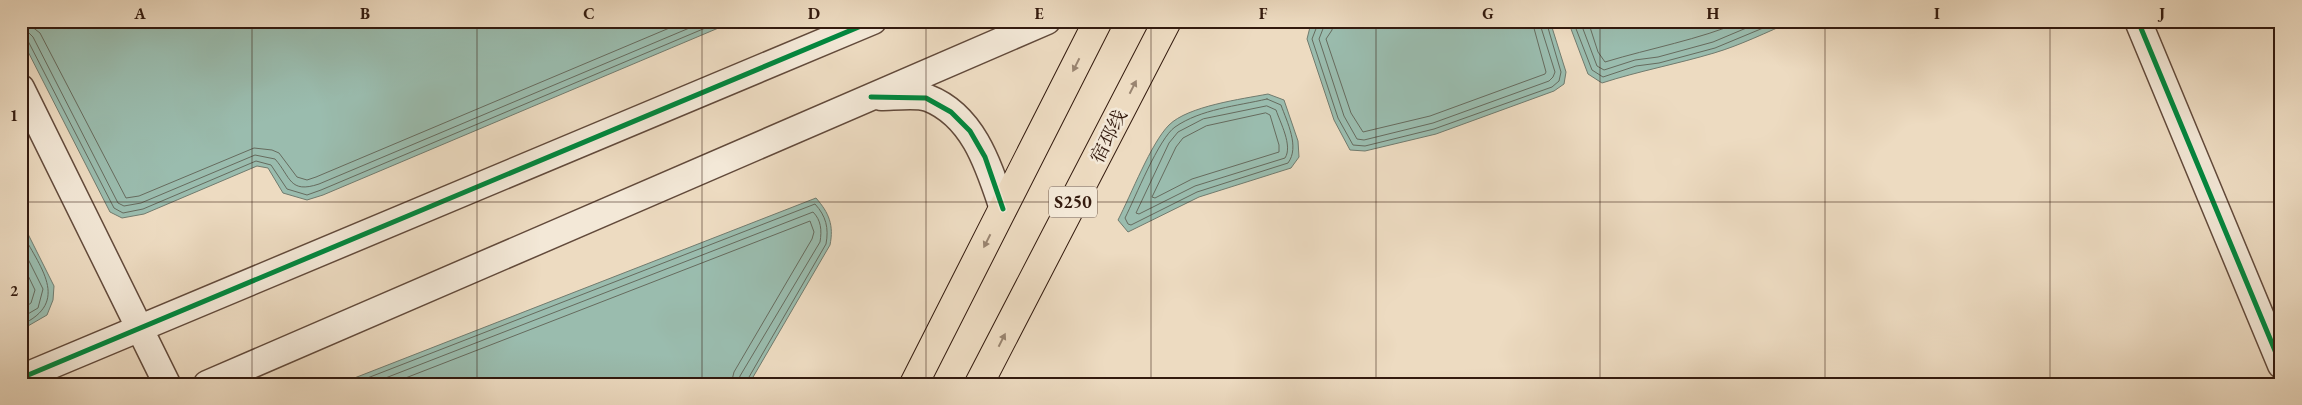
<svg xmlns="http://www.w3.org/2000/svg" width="2302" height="405" font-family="'EB Garamond','Noto Serif SC',serif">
  <rect width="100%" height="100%" fill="#eddbc1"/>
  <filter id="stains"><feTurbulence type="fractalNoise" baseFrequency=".004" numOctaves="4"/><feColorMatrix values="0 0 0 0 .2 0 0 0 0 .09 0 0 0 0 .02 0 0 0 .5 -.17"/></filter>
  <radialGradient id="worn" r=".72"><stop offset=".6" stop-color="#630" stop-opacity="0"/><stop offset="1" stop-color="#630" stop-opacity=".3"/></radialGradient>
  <path fill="#9abcae" stroke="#717b6e" d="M 21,21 L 735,21 L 323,195 L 307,200 L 283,193 L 268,168 L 257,166 L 144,214 L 122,218 L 110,212 L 21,38 Z
    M 1317,21 L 1550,21 L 1566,72 L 1564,84 L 1554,91 L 1436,134 L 1365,151 L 1350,150 L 1334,120 L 1307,39 L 1310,27 Z
    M 1568,21 L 1793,21 C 1767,32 1741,45 1714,53 C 1677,64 1639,71 1602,83 L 1588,74 Z
    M 1268,94 L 1284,100 L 1298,141 L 1299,157 L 1291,168 L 1199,197 L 1128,232 L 1118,220 C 1131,195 1151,143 1169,125 C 1188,106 1242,99 1268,94 Z
    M 816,198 C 829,213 834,225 830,245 L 749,384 L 339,384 Z
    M 21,220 L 54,286 L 53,300 L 47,315 L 21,330 Z"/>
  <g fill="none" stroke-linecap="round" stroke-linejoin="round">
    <path stroke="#666b5e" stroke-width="1" d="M 1319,21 L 1312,39 L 1338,118 L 1353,145 L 1365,146 L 1434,129 L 1552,87 L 1559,81 L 1561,72 L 1546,21
      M 1326,21 L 1319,39 L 1344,116 L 1357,139 L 1364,140 L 1433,123 L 1549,81 L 1553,77 L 1555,72 L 1539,21
      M 1333,21 L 1332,30 L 1326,39 L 1351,113 L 1363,132 L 1430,116 L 1545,74 L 1546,72 L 1532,21
      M 1573,21 L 1592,70 L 1603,77 L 1636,66 L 1659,63 L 1715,48 L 1780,21
      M 1580,21 L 1597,66 L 1604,70 L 1635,60 L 1658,57 L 1713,42 L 1763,21
      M 1588,21 L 1598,52 L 1605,62 C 1651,48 1698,40 1743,21
      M 21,24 L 31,26 L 40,33 L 126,198 L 139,196 L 254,148 L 272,150 L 279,153 L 297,177 L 307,180 L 316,177 L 686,21
      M 21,31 L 28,32 L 33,37 L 118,203 L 124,206 L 141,203 L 255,155 L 275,159 C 291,177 289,194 319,184 L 706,21
      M 21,37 L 28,41 L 114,208 L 123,213 L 143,209 L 256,161 L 271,165 L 287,189 L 307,195 L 321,190 L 722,21
      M 1267,99 L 1281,105 C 1287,122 1300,147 1288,163 L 1197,192 L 1131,225 L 1128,224 L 1125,218 C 1135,198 1159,138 1175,127 C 1201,109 1237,106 1267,99 Z
      M 1267,106 L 1276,110 C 1280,122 1293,146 1285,158 L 1195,186 L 1139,214 L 1136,213 L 1169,143 L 1178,132 L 1203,119 Z
      M 1266,113 L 1270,115 L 1279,145 L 1279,152 L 1192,179 L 1155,198 L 1152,197 L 1176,147 L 1183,138 L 1206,126 Z
      M 21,231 C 39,266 72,302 21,325
      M 21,245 L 43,289 L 38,308 L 21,318
      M 21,261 L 35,290 L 31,303 L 21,310
      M 352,384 L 815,204 C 826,216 829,228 826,244 L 745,384
      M 370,384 L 813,212 C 821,220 822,230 820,242 L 740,376 L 738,384
      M 390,384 L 810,221 L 814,232 L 812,239 L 734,372 L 731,384"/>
    <defs>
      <path id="minor" d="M 2138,21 L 2281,365
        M 21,88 L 167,384
        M 881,97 C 893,97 917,94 928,98 C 974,116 989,167 1003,209
        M 21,378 L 873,21
        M 207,384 L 1047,21"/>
      <path id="major" d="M 914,384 L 1098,21
        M 979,384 L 1167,21"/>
    </defs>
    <use href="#minor" stroke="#624a3b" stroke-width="29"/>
    <use href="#major" stroke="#331a0e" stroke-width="30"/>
    <use href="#minor" stroke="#f3e8d7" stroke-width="26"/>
    <use href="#major" stroke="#eddbc1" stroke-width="28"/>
    <defs>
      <path id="cycleway" d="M 2138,21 L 2281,365
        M 871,97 L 926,98 L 951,112 L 970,131 L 985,157 L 1003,209
        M 21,378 L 873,21"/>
    </defs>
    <use href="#cycleway" stroke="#f3e8d7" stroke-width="8"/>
    <use href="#cycleway" stroke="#00873e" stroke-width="5"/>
  </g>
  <defs><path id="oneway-solid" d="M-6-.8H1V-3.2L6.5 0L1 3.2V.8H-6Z" transform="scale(1.25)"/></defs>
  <g fill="#998470">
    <use href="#oneway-solid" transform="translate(1076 65) rotate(117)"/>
    <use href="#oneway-solid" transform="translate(1133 87) rotate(-63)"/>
    <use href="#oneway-solid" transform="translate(987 241) rotate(117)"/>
    <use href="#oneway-solid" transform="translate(1002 340) rotate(-63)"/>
  </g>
  <path fill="none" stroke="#331a0e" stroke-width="1" stroke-opacity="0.55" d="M 252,21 L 252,384M 477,21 L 477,384M 702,21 L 702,384M 926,21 L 926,384M 1151,21 L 1151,384M 1376,21 L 1376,384M 1600,21 L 1600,384M 1825,21 L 1825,384M 2050,21 L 2050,384M 21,202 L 2281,202"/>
  <g text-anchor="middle" stroke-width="5" stroke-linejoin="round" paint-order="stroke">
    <rect fill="#f3e8d7" stroke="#6d584a" stroke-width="1" x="1049" y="186.5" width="48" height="31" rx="4"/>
    <g font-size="18" font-weight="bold" fill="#331a0e">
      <text x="1073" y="208">S250</text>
    </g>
    <g font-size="19" fill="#331a0e" stroke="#f3e8d7">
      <text transform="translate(1108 136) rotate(-63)" y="7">宿邳线</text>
    </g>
  </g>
  <rect width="2302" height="405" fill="none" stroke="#eddbc1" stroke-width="55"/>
  <rect x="28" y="28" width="2246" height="350" fill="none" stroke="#331a0e" stroke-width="2"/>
  <g font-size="16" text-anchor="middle" font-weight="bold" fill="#331a0e">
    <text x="140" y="19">A</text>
    <text x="365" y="19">B</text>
    <text x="589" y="19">C</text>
    <text x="814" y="19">D</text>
    <text x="1039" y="19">E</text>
    <text x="1263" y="19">F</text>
    <text x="1488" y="19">G</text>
    <text x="1713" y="19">H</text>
    <text x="1937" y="19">I</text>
    <text x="2162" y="19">J</text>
    <text x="14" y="121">1</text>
    <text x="14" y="296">2</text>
  </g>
  <rect width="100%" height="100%" filter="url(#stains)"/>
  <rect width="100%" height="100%" fill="url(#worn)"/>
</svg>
